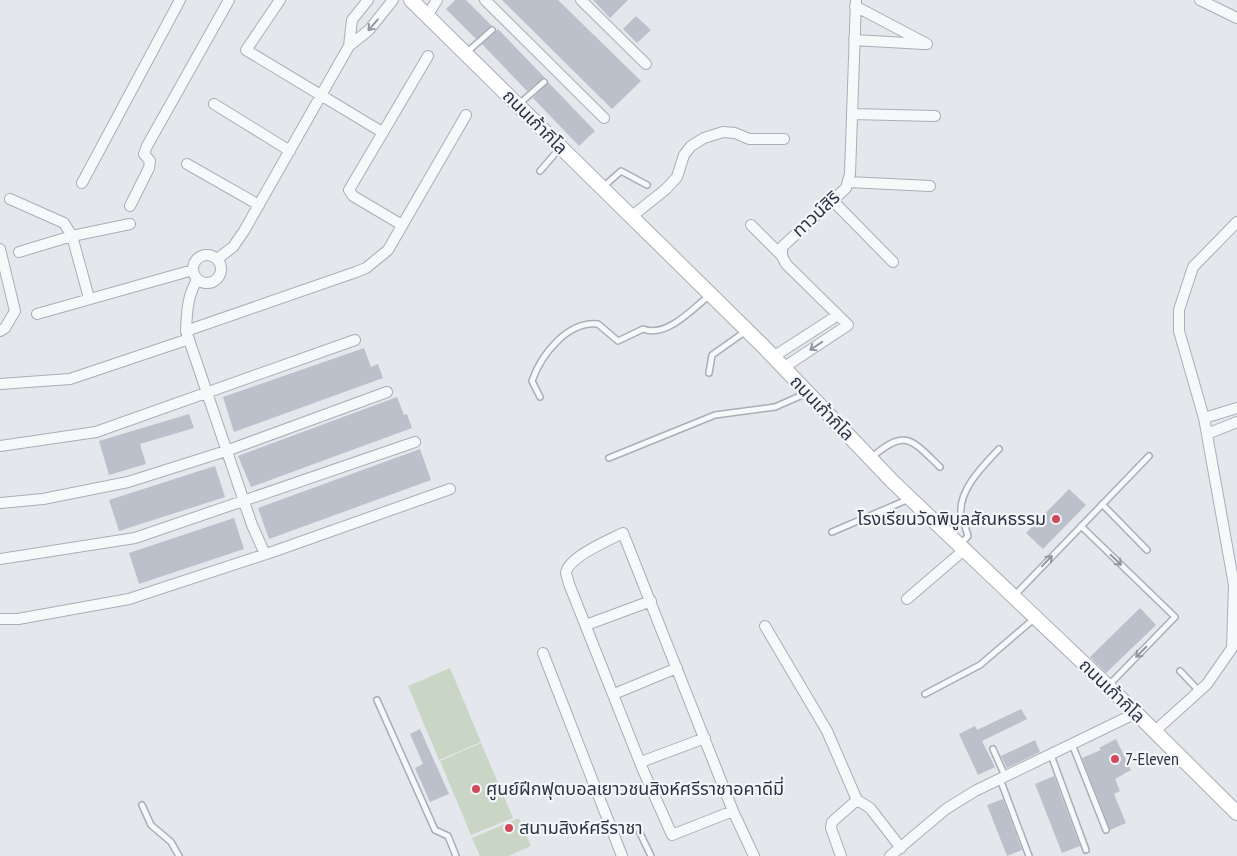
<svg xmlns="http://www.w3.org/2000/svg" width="1237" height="856" font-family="'PT Sans Narrow','Noto Sans Thai',sans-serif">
  <rect width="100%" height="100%" fill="#e4e7ec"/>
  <path fill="#c9d6c5" d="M 450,668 L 481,742 L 439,760 L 408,686 Z
    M 481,743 L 513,818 L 471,835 L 440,761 Z
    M 519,818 L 531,846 L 508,856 L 480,856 L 472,838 Z"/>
  <path fill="#bbc0ca" d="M 455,0 L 466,0 L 492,26 L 476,39 L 446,9 Z
    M 502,0 L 558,0 L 641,81 L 612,109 Z
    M 593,0 L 628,0 L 610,18 Z
    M 636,16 L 651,30 L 637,43 L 623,29 Z
    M 498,29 L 545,78 L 527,91 L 482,44 Z
    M 548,82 L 595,131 L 579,146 L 533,98 Z
    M 364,348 L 371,367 L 378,364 L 383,378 L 234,432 L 223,397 Z
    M 397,397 L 404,415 L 407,414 L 412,428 L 251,487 L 238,456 Z
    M 189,414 L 194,428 L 140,444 L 146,464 L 109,475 L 99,441 Z
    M 420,449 L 431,480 L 269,539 L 258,508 Z
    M 215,466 L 225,497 L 119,531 L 109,500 Z
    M 1069,489 L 1086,505 L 1043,549 L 1026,533 Z
    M 234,518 L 244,549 L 139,584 L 129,553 Z
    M 1140,608 L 1156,625 L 1106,673 L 1090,657 Z
    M 1021,709 L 1027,719 L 982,741 L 995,767 L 978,775 L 959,734 L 975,726 L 977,730 Z
    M 420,729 L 449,794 L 430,802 L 415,768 L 423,764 L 410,734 Z
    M 1116,739 L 1131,770 L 1115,779 L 1120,791 L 1114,794 L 1126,823 L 1110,830 L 1082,758 L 1101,750 L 1099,748 Z
    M 1035,740 L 1040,752 L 1007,768 L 1001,756 Z
    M 1054,776 L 1080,846 L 1062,853 L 1035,784 Z
    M 1003,799 L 1022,850 L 1007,856 L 987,805 Z"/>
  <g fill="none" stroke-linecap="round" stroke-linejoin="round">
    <defs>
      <path id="service" d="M 466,53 L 492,30
        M 518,105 L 544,82
        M 540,171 L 560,148
        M 602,188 L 621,171 L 647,185
        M 709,373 L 712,355 L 746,331
        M 540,397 L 532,381 C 541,355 567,321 598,324 L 618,341 L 643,329 C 667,338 692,309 710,295
        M 609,458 L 715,415 L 775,407 L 807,393
        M 871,458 C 905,428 911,439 940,467
        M 1102,504 L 1147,550
        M 1081,526 L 1175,617 L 1108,686
        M 832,532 L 909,499
        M 960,545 L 968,536 C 966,528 962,521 961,513 C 959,489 984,465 999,449
        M 1014,596 L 1149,456
        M 1180,671 L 1199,691
        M 925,694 L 980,665 L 1035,618
        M 377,700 L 435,830 L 448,836 L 456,856
        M 1072,744 L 1106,830
        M 993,749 L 1005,776
        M 1051,755 L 1086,850
        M 1000,779 L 1029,856
        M 142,805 L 151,825 L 171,842 L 179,856
        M 640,833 L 651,856"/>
      <path id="minor" d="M 280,0 L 246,50 L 382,132
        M 485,0 L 604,118
        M 581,0 L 646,64
        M 1200,0 L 1237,18
        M 855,6 L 927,44
        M 427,16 L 437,0
        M 854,40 L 924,44
        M 349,46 L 369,30 L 393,0
        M 214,104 L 290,151
        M 852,114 L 935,116
        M 187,164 L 259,205
        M 848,182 L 930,186
        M 82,183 L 180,0
        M 10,199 L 64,223 L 72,236 L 130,224
        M 832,200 L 893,262
        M 130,206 L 149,168 L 150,161 L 144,154 L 147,146 L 229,0
        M 631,217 L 666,189 L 677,177 L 684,155 L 691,146 L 704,138 L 723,132 L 735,133 L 749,139 L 784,139
        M 402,225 L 353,196 L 349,190 L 428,56
        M 751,225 L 782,256
        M 0,249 L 15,311 L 5,328 L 0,331
        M 19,252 L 72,236 L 89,298
        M193 269a14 14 0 1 1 28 0a14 14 0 1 1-28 0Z
        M 217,259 L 233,247 L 244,231 L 349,46 L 352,20 L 368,0
        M 197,280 C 187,297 187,312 186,331 L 252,525 L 265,554
        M 37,314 L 193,270
        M 186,331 L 356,272 L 366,268 L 388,250 L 466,115
        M 773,357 L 838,315
        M 783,368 L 848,325 L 786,264 L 782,256 L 782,247 L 846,188 L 850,174 L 856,0
        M 0,384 L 70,379 L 189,339
        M 1204,418 L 1237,408
        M 1207,434 L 1237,422
        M 0,446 L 96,432 L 355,340
        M 0,503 L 43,499 L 128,482 L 226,451 L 387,392
        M 0,559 L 135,538 L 415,442
        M 907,599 L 964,550
        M 0,619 L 18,619 L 129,599 L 275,551 L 450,489
        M 586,625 L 651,601
        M 765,626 L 827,731 L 857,800 L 832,822 L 831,828 L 841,856
        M 543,653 L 622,856
        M 614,694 L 677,668
        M 1155,731 L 1207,684 L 1232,648 L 1234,585 L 1204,418 L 1179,331 L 1179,310 L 1193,267 L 1237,222
        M 641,762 L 705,738
        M 857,800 L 870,808 L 901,848
        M 733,811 L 672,835 L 643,770 L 569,584 L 566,573 C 568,557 609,540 623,533 L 733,811 L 754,856
        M 890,856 L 946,809 L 975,791 L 1136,713"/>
      <path id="secondary" d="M 411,0 L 764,347 L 893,482 L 1136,713 L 1237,813"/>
    </defs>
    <use href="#service" stroke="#a9aeb7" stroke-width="8"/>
    <use href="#minor" stroke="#a9aeb7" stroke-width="12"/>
    <use href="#secondary" stroke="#a9aeb7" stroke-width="16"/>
    <use href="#service" stroke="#f7f8fa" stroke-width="5"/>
    <use href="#minor" stroke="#f7f8fa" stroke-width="10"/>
    <use href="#secondary" stroke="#fff" stroke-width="14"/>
  </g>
  <defs><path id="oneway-shaft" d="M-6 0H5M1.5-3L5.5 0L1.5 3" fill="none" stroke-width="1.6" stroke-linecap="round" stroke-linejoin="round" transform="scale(1.25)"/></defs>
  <g stroke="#9196a0">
    <use href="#oneway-shaft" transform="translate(373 25) rotate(131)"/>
    <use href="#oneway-shaft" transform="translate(816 346) rotate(146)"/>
    <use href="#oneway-shaft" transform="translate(1116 560) rotate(44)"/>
    <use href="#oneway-shaft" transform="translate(1047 561) rotate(-46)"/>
    <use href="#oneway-shaft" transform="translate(1141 652) rotate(135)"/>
  </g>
  <g fill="#d1495b" stroke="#f4f6f9" stroke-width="2">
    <circle cx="1056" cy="519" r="5"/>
    <circle cx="1115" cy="759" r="5"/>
    <circle cx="476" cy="789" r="5"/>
    <circle cx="509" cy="828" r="5"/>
  </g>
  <g text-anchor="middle" stroke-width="4.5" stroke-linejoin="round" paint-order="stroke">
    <g font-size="18" fill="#2b3445" stroke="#f4f6f9">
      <text transform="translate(535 122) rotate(45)" y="6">ถนนเก้ากิโล</text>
      <text transform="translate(816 214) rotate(-43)" y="6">ทาวน์สิริ</text>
      <text transform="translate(822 408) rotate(46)" y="6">ถนนเก้ากิโล</text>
      <text transform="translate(1112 691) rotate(44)" y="6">ถนนเก้ากิโล</text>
    </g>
    <g font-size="18" fill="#2b3445" stroke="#f4f6f9" text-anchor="start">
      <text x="1046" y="525" text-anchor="end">โรงเรียนวัดพิบูลสัณหธรรม</text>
      <text x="1125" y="765">7-Eleven</text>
      <text x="486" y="795">ศูนย์ฝีกฟุตบอลเยาวชนสิงห์ศรีราชาอคาดีมี่</text>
      <text x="519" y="834">สนามสิงห์ศรีราชา</text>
    </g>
  </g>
</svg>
